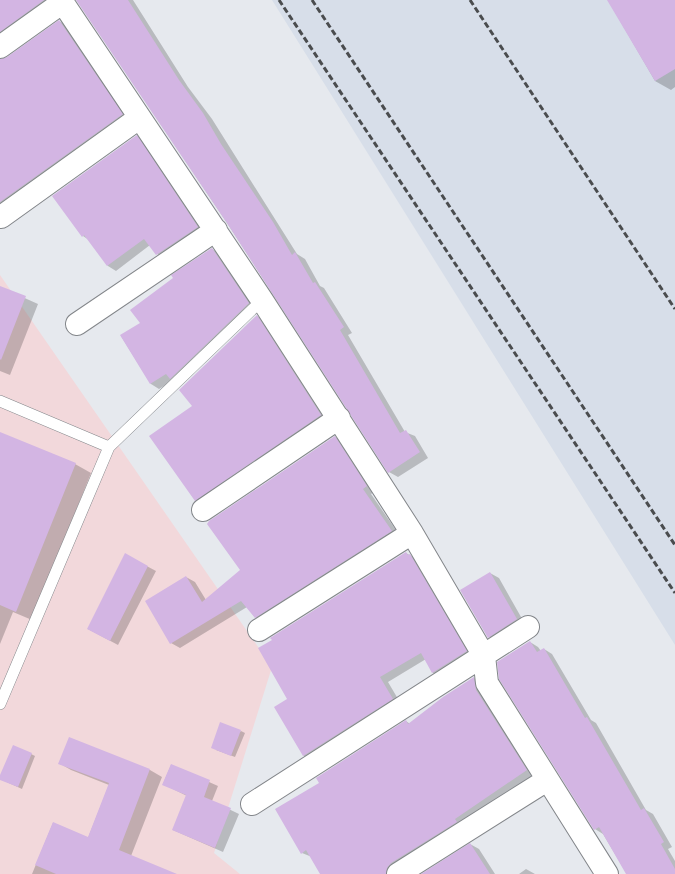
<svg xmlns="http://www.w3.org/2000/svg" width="675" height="874" font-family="Ubuntu,sans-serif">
  <rect width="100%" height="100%" fill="#e6e9ee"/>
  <path fill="#f2d8db" d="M 0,275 L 272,667 L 214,853 L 240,874 L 0,874 Z"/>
  <path fill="#d7dee9" d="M 272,0 L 675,0 L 675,645 Z"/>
  <path fill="#0003" d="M 0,0 L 49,0 L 0,43 Z
    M 77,0 L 133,0 L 188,87 L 212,119 L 297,254 L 305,259 L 320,286 L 324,288 L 352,333 L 348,335 L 405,432 L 415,436 L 428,458 L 398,477 L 389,472 L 227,223 Z
    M 608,0 L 675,0 L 675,87 L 671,90 L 655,81 Z
    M 59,21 L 68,26 L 130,119 L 0,214 L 0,60 L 7,58 Z
    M 137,136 L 145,141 L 206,232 L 166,259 L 157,254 L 150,245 L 116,271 L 108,266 L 89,240 L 83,236 Z
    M 212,249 L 221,254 L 257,308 L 174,380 L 159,389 L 151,384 L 121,336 L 141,324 Z
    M 0,287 L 38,304 L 10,375 L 0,371 Z
    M 257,316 L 269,323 L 333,422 L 208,507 L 195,500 L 193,406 Z
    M 0,433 L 75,464 L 91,473 L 32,620 L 13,612 L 0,644 Z
    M 335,437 L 343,442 L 375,491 L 371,494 L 400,536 L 264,622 L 255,617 L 247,607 L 180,648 L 171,643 L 186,577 L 195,582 L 206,600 L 242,570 Z
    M 406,553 L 418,560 L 475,656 L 442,678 L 433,673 L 426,659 L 388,682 L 401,704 L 313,760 L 304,756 L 276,707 L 288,700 Z
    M 126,555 L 156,571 L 118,645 L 88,629 Z
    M 490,573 L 499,578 L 525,624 L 497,642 L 489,637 Z
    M 530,642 L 538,647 L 541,651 L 544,649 L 552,654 L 591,720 L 596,723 L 646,810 L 653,814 L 672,847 L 668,849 L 675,861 L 675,874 L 627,874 L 603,834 L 595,829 Z
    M 474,678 L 482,683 L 535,775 L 389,874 L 321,874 L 312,857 L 302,853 L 320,783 L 406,721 L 410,724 Z
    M 241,731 L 245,733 L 235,757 L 216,750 Z
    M 31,754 L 35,756 L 22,789 L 0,779 Z
    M 59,763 L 150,770 L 162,777 L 131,856 L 170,874 L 32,874 L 53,823 L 88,838 L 109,785 L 71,770 Z
    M 171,765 L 218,786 L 212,801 L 239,814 L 223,852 L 173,830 L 187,796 L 163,784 Z
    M 470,844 L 479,849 L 495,874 L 423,874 Z
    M 526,869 L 535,874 L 519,874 Z"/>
  <path fill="#d3b5e3" d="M 0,0 L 44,0 L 0,32 Z
    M 76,0 L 128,0 L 179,80 L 203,113 L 221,144 L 273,222 L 292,255 L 295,252 L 313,283 L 315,282 L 344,327 L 340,330 L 400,433 L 406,430 L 420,452 L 388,473 L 227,223 Z
    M 607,0 L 675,0 L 675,69 L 655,81 Z
    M 59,20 L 123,114 L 0,202 L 0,59 L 7,57 Z
    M 137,135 L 198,227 L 156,255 L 144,239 L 107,266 L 84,235 L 82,237 L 52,196 Z
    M 212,248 L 249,303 L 170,379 L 166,374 L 150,384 L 120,335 L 140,323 L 130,310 L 173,278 L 171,275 Z
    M 0,286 L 26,296 L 1,360 L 0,359 Z
    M 257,315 L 321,415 L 195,501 L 149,436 L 192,406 L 179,390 Z
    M 0,432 L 76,463 L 16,612 L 0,605 Z
    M 335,436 L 367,486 L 363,489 L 392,531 L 255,618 L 241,601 L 170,644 L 145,601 L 186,576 L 202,602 L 240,570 L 207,524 L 209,521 Z
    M 406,552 L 408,555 L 410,554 L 467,651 L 432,673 L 421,653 L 380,677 L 393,699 L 303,756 L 274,707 L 287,699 L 258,648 L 272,640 L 270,638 Z
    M 125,553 L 148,566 L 110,641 L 87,629 Z
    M 490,572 L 517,619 L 488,638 L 460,590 Z
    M 530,641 L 537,652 L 544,648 L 585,718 L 587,717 L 641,810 L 644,808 L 664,842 L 661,844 L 675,869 L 675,874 L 626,874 L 599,827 L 594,830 L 499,679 L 497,662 Z
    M 474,677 L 476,690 L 527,770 L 455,819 L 457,822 L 391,863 L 387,868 L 386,874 L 320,874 L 306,850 L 301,854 L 275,809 L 319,783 L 316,778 L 406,720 L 408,724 L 443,697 Z
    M 220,722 L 241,730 L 231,756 L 211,748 Z
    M 69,737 L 150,769 L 119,850 L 177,874 L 56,874 L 35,865 L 53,822 L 88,837 L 109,783 L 58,764 Z
    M 13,745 L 32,753 L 18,787 L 0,780 L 0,775 Z
    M 171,764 L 210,780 L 204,797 L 231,808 L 215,848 L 172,830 L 186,795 L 162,785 Z
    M 470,843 L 490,874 L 421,874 Z"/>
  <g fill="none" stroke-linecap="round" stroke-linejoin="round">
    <defs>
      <path id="service" d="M 0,401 L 109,447
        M 0,704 L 109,447 L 262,300"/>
      <path id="minor" d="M 61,0 L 262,300 L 412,533 L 484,656 L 487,683 L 607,874
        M 0,47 L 63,2
        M 1,217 L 139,118
        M 77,324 L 216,230
        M 203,510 L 339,418
        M 259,630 L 412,533
        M 252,804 L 528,627
        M 398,874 L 547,780"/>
    </defs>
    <use href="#service" stroke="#83868a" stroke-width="12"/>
    <use href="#minor" stroke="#83868a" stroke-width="24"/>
    <use href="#service" stroke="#fff" stroke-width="11"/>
    <use href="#minor" stroke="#fff" stroke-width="22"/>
    <path stroke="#4a4c4e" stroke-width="3" stroke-dasharray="6 3" stroke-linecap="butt" d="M 279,0 L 675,593
      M 312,0 L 675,545
      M 470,0 L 675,309"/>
  </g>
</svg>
